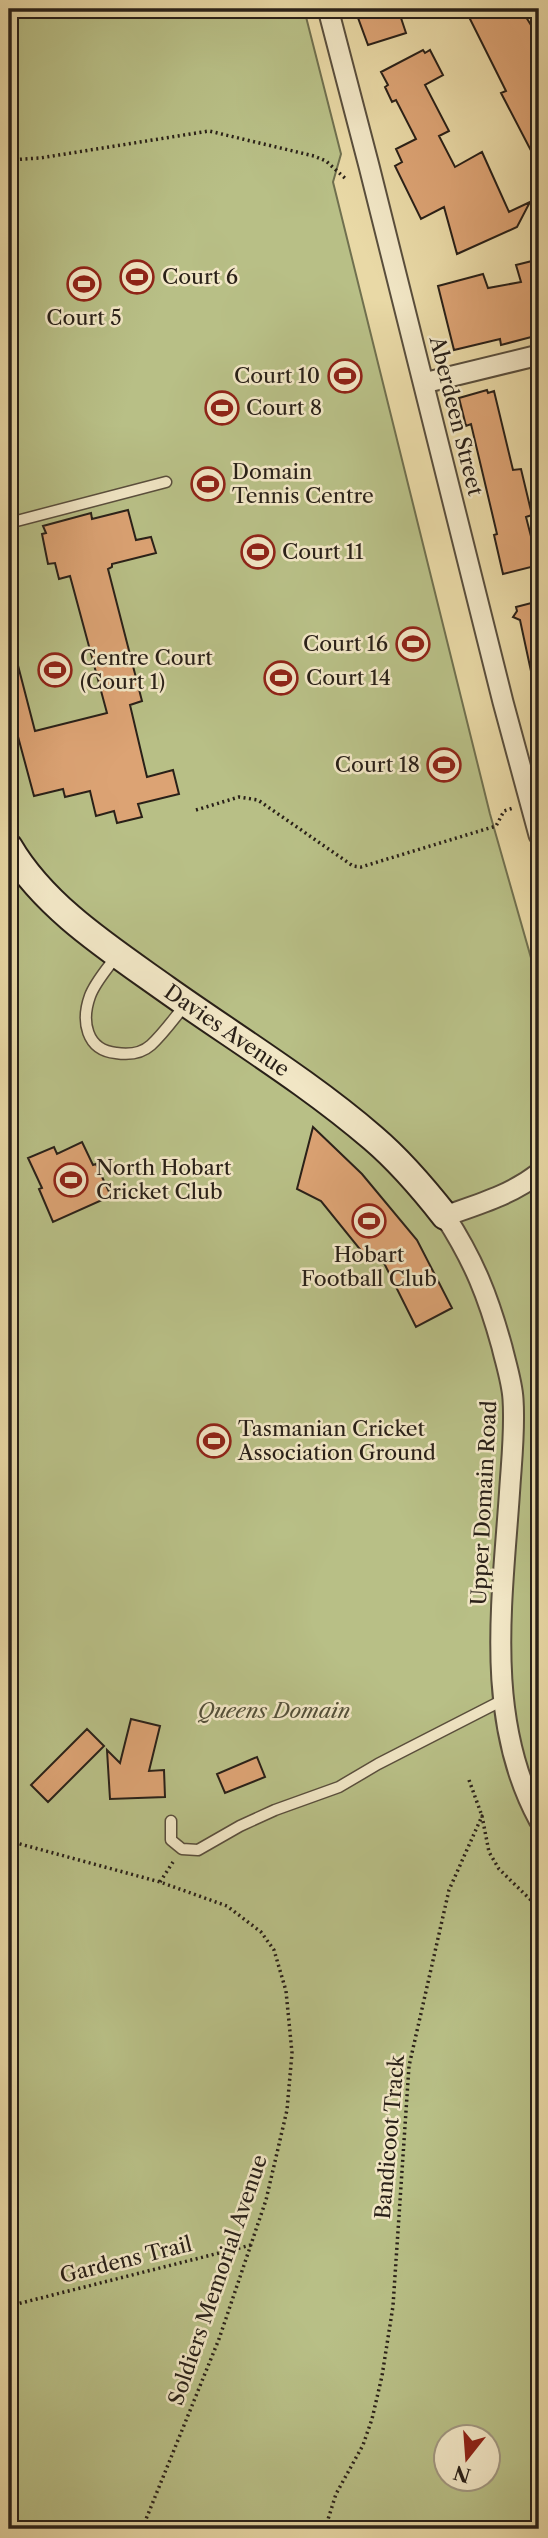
<svg xmlns="http://www.w3.org/2000/svg" width="548" height="2538" font-family="'Libre Caslon Text',serif">
  <rect width="100%" height="100%" fill="#e9d9a6"/>
  <filter id="stains"><feTurbulence type="fractalNoise" baseFrequency=".00286" numOctaves="4"/><feColorMatrix values="0 0 0 0 .2 0 0 0 0 .09 0 0 0 0 .02 0 0 0 .5 -.17"/></filter>
  <radialGradient id="worn" r=".72"><stop offset=".6" stop-color="#630" stop-opacity="0"/><stop offset="1" stop-color="#630" stop-opacity=".3"/></radialGradient>
  <path fill="#b8bf86" stroke="#70704f" stroke-width="2" fill-rule="evenodd" d="M 9,9 L 304,9 L 341,154 L 333,182 L 490,814 L 539,986 L 539,2529 L 9,2529 ZM 447,2436 L 489,2436 L 489,2478 L 447,2478 Z"/>
  <path fill="#dca374" stroke="#292018" stroke-width="2" d="M 373,9 L 398,9 L 406,33 L 368,45 L 357,15 Z
    M 465,9 L 521,9 L 539,38 L 539,166 L 501,93 L 506,91 Z
    M 423,50 L 425,53 L 430,50 L 443,75 L 425,85 L 449,131 L 439,136 L 455,167 L 482,152 L 509,212 L 530,202 L 517,227 L 457,254 L 444,207 L 421,219 L 395,166 L 402,162 L 396,149 L 416,139 L 396,100 L 392,102 L 385,87 L 388,85 L 381,72 Z
    M 532,261 L 539,287 L 539,335 L 501,345 L 500,339 L 454,350 L 438,286 L 483,274 L 488,288 L 521,282 L 516,265 Z
    M 487,390 L 488,393 L 494,391 L 513,470 L 521,469 L 532,515 L 526,517 L 534,548 L 539,547 L 539,565 L 503,574 L 494,535 L 497,534 L 471,424 L 466,426 L 459,398 Z
    M 128,510 L 136,540 L 151,537 L 156,553 L 112,564 L 112,567 L 108,569 L 142,701 L 130,705 L 147,777 L 173,770 L 179,794 L 138,804 L 142,817 L 117,823 L 114,811 L 96,816 L 90,791 L 65,797 L 63,789 L 34,796 L 17,733 L 9,737 L 9,655 L 15,654 L 35,731 L 107,713 L 70,576 L 59,579 L 55,563 L 48,564 L 42,534 L 46,533 L 43,526 L 91,513 L 92,519 Z
    M 539,601 L 539,675 L 532,676 L 520,620 L 513,617 L 517,611 L 516,607 Z
    M 313,1127 L 362,1174 L 417,1240 L 452,1308 L 416,1327 L 381,1257 L 371,1263 L 321,1201 L 297,1189 Z
    M 82,1142 L 93,1165 L 96,1164 L 111,1196 L 53,1222 L 39,1189 L 42,1188 L 28,1158 L 54,1147 L 57,1154 Z
    M 131,1719 L 160,1726 L 149,1771 L 164,1770 L 165,1797 L 110,1799 L 107,1750 L 120,1763 Z
    M 87,1729 L 104,1746 L 48,1802 L 31,1785 Z
    M 257,1757 L 265,1777 L 225,1793 L 217,1774 Z"/>
  <g fill="none" stroke-linecap="round" stroke-linejoin="round">
    <defs>
      <path id="lane" d="M 9,523 L 166,482
        M 117,955 C 108,968 95,982 90,996 C 81,1021 86,1050 116,1053 C 129,1055 141,1054 151,1045 C 164,1033 175,1017 186,1004
        M 171,1821 L 171,1840 L 182,1849 L 198,1850 L 240,1826 L 275,1810 L 339,1787 L 378,1764 L 503,1700"/>
      <path id="street" d="M 328,9 L 369,166 L 503,702 L 539,835
        M 424,383 L 539,355
        M 539,1173 C 511,1195 479,1204 445,1216 C 474,1261 488,1296 502,1347 C 506,1364 512,1382 513,1399 C 515,1428 512,1456 510,1485 C 503,1596 483,1717 539,1820"/>
      <g id="secondary">
        <path id="s1" d="M 9,847 C 44,907 110,949 166,989 C 235,1038 308,1082 373,1138 C 400,1161 423,1188 445,1216"/>
      </g>
    </defs>
    <use href="#lane" stroke="#594e3c" stroke-width="13"/>
    <use href="#street" stroke="#594e3c" stroke-width="23"/>
    <use href="#secondary" stroke="#292018" stroke-width="30"/>
    <path stroke="#292018" stroke-width="3.5" stroke-dasharray="2 3.5" stroke-linecap="butt" d="M 9,160 L 40,158 L 209,131 L 314,156 L 326,161 L 347,180
      M 196,810 L 239,797 L 258,800 L 353,866 L 361,867 L 496,826 L 504,811 L 513,808
      M 469,1780 L 482,1816
      M 9,1841 L 160,1882 L 227,1906 L 261,1932 L 274,1950 L 286,1991 L 292,2053 L 287,2110 L 266,2200 L 219,2339 L 142,2529
      M 160,1882 L 173,1862
      M 9,2306 L 251,2245
      M 325,2529 L 336,2494 L 363,2445 L 372,2419 L 382,2376 L 393,2306 L 409,2066 L 449,1890 L 482,1816 L 489,1852 L 499,1869 L 539,1908"/>
    <use href="#lane" stroke="#f1e6c5" stroke-width="10"/>
    <use href="#street" stroke="#f1e6c5" stroke-width="19"/>
    <use href="#secondary" stroke="#f1e6c5" stroke-width="26"/>
  </g>
  <defs>
    <symbol id="stadium-ring" viewBox="-11 -11 22 22"><circle r="9.5" fill="#f1e6c5" stroke="#8f2418" stroke-width="1.5"/><path d="M0-5a6.5 5 0 1 0 0 10a6.5 5 0 1 0 0-10ZM-3.5-1.8h7v3.6h-7Z" fill="#8f2418"/></symbol>
  </defs>
  <g fill-rule="evenodd">
    <use href="#stadium-ring" x="118" y="258" width="38" height="38"/>
    <use href="#stadium-ring" x="65" y="265" width="38" height="38"/>
    <use href="#stadium-ring" x="326" y="357" width="38" height="38"/>
    <use href="#stadium-ring" x="203" y="389" width="38" height="38"/>
    <use href="#stadium-ring" x="189" y="465" width="38" height="38"/>
    <use href="#stadium-ring" x="239" y="533" width="38" height="38"/>
    <use href="#stadium-ring" x="394" y="625" width="38" height="38"/>
    <use href="#stadium-ring" x="36" y="651" width="38" height="38"/>
    <use href="#stadium-ring" x="262" y="659" width="38" height="38"/>
    <use href="#stadium-ring" x="425" y="746" width="38" height="38"/>
    <use href="#stadium-ring" x="52" y="1161" width="38" height="38"/>
    <use href="#stadium-ring" x="350" y="1202" width="38" height="38"/>
    <use href="#stadium-ring" x="195" y="1422" width="38" height="38"/>
  </g>
  <g text-anchor="middle" stroke-width="5" stroke-linejoin="round" paint-order="stroke">
    <g font-size="21" fill="#292018" stroke="#f1e6c5" text-anchor="start">
      <text x="162" y="284">Court 6</text>
      <text x="84" y="325" text-anchor="middle">Court 5</text>
      <text x="320" y="383" text-anchor="end">Court 10</text>
      <text x="246" y="415">Court 8</text>
      <text x="232" y="479">Domain<tspan x="232" dy="24">Tennis Centre</tspan></text>
      <text x="282" y="559">Court 11</text>
      <text x="388" y="651" text-anchor="end">Court 16</text>
      <text x="80" y="665">Centre Court<tspan x="80" dy="24">(Court 1)</tspan></text>
      <text x="306" y="685">Court 14</text>
      <text x="420" y="772" text-anchor="end">Court 18</text>
      <text x="96" y="1175">North Hobart<tspan x="96" dy="24">Cricket Club</tspan></text>
      <text x="369" y="1262" text-anchor="middle">Hobart<tspan x="369" dy="24">Football Club</tspan></text>
      <text x="238" y="1436">Tasmanian Cricket<tspan x="238" dy="24">Association Ground</tspan></text>
    </g>
    <g font-size="21" fill="#292018" stroke="#f1e6c5">
      <text transform="translate(456 416) rotate(76)" y="7">Aberdeen Street</text>
      <text dy="7" stroke="none"><textPath href="#s1" startOffset="287">Davies Avenue</textPath></text>
      <text transform="translate(484 1503) rotate(-87)" y="7">Upper Domain Road</text>
      <text transform="translate(390 2137) rotate(-85)" y="7">Bandicoot Track</text>
      <text transform="translate(126 2260) rotate(-14)" y="7">Gardens Trail</text>
      <text transform="translate(218 2280) rotate(-71)" y="7">Soldiers Memorial Avenue</text>
    </g>
    <g font-size="21" font-style="italic" fill="#545039" stroke="#f1e6c5">
      <text x="274" y="1718">Queens Domain</text>
    </g>
  </g>
  <rect width="548" height="2538" fill="none" stroke="#e9d9a6" stroke-width="35"/>
  <rect x="10" y="10" width="527" height="2517" fill="none" stroke="#292018" stroke-width="3.5"/>
  <rect x="18" y="18" width="513" height="2503" fill="none" stroke="#292018" stroke-width="2"/>
  <g transform="translate(467 2458) rotate(197)"><circle r="33" fill="#f1e6c5" stroke="#a19780" stroke-width="2"/>
  <path d="M0-5L12 26L0 18L-12 26Z" fill="#8f2418"/>
  <text y="-10" font-size="19" font-weight="bold" text-anchor="middle" fill="#292018">N</text>
  </g>
  <rect width="100%" height="100%" filter="url(#stains)"/>
  <rect width="100%" height="100%" fill="url(#worn)"/>
</svg>
